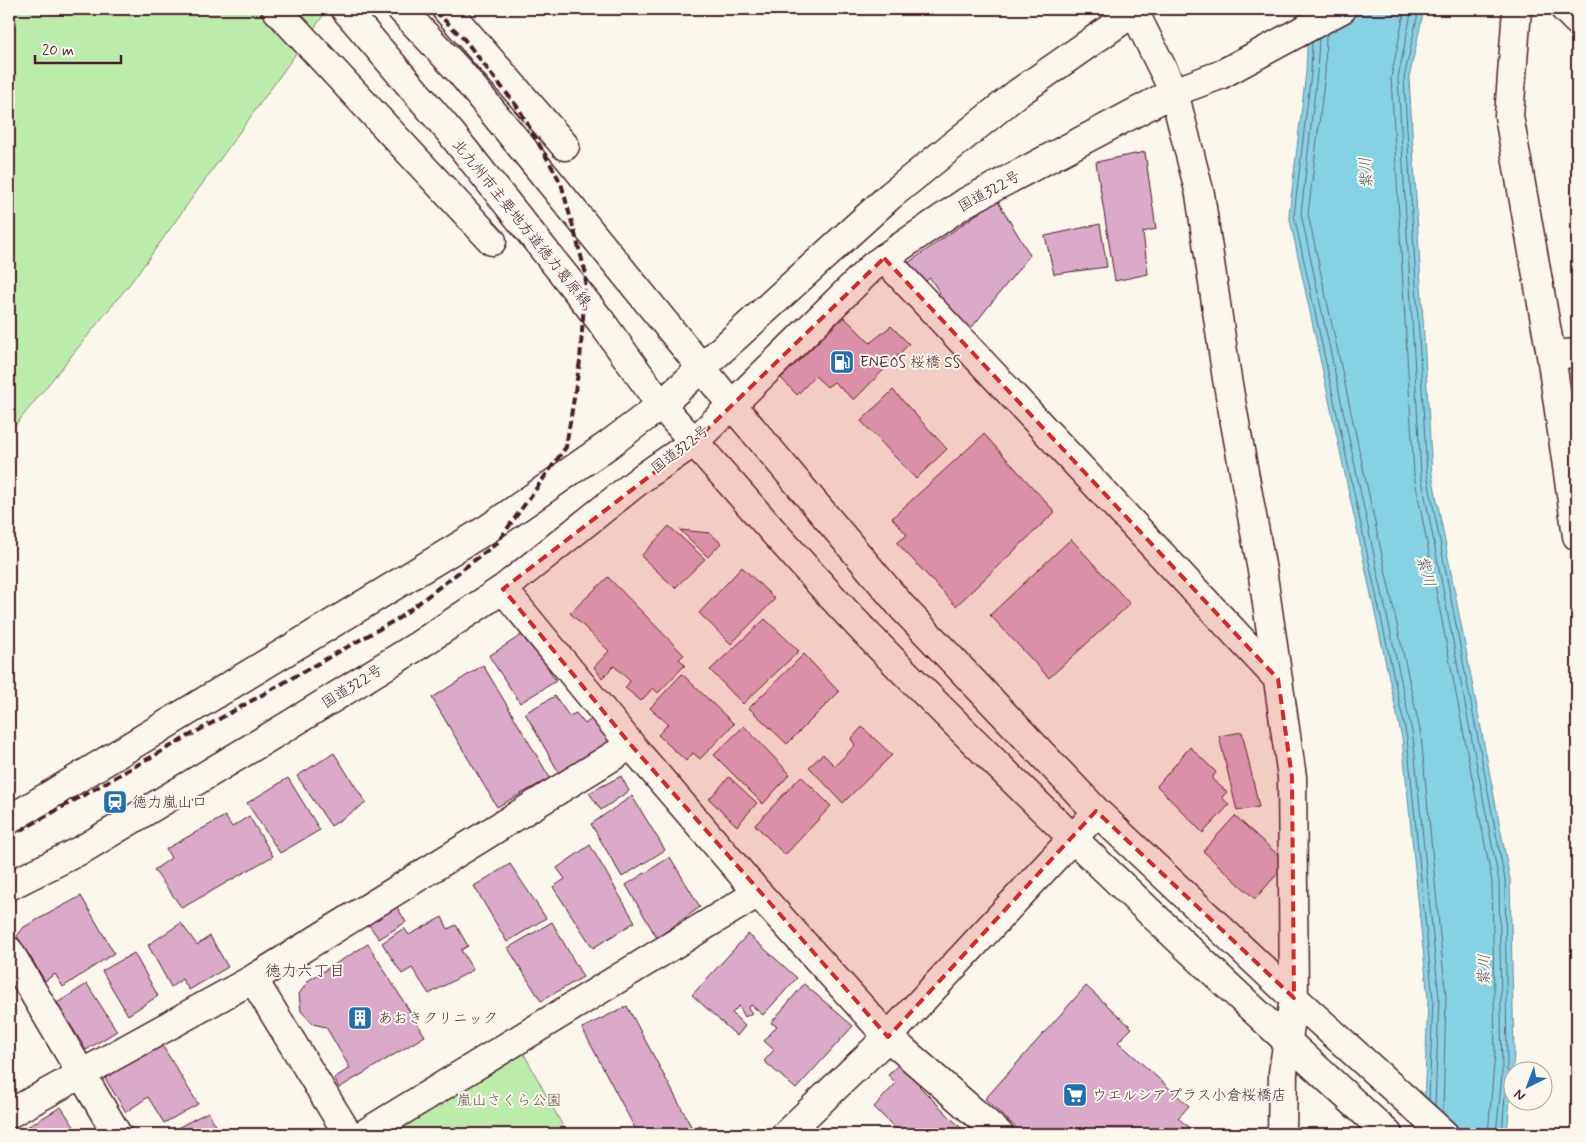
<svg xmlns="http://www.w3.org/2000/svg" width="1586" height="1143" font-family="Mynerve,'Klee One',sans-serif">
  <rect width="100%" height="100%" fill="#fbf7ec"/>
  <filter id="ink" filterUnits="userSpaceOnUse"><feTurbulence type="fractalNoise" baseFrequency=".02" numOctaves="2"/><feDisplacementMap in="SourceGraphic" scale="10" xChannelSelector="R" yChannelSelector="G"/><feConvolveMatrix kernelMatrix="1 2 1 2 8 2 1 2 1" color-interpolation-filters="sRGB"/></filter>
  <g filter="url(#ink)">
    <path fill="#bcecab" stroke="#83866b" d="M 9,9 L 328,9 L 136,276 L 9,433 Z
      M 522,1050 L 567,1134 L 387,1134 Z"/>
    <path fill="#86d2e5" stroke="#6e8a9b" d="M 1309,9 L 1424,9 L 1409,78 L 1432,474 L 1510,879 L 1514,1054 L 1507,1134 L 1423,1134 L 1428,999 L 1402,738 L 1289,215 L 1306,72 Z"/>
    <g fill="none" stroke-linecap="round" stroke-linejoin="round">
      <path stroke="#626775" stroke-width="1" d="M 1405,9 L 1391,78 L 1414,475 L 1492,881 L 1495,1053 L 1488,1134
        M 1412,9 L 1398,78 L 1421,475 L 1499,881 L 1502,1075 L 1496,1134
        M 1419,9 L 1404,78 L 1427,474 L 1505,880 L 1507,1070 L 1511,1076 L 1506,1083 L 1502,1134
        M 1326,34 L 1325,74 L 1308,214 L 1421,735 L 1446,998 L 1443,1113
        M 1319,39 L 1317,73 L 1301,214 L 1413,737 L 1439,998 L 1435,1106
        M 1312,42 L 1311,73 L 1294,215 L 1407,738 L 1433,999 L 1429,1100"/>
    </g>
    <path fill="#dbaac9" stroke="#4a1f2b" d="M 1145,152 L 1156,229 L 1143,232 L 1148,274 L 1115,281 L 1096,162 Z
      M 997,200 L 1030,255 L 968,332 L 935,297 L 940,293 L 930,278 L 923,283 L 908,263 Z
      M 1100,224 L 1107,267 L 1054,274 L 1045,236 Z
      M 844,317 L 870,343 L 891,326 L 909,344 L 854,400 L 834,382 L 827,387 L 815,376 L 797,395 L 781,378 Z
      M 893,390 L 947,449 L 916,479 L 861,421 Z
      M 984,434 L 1055,512 L 956,606 L 897,543 L 907,535 L 892,518 Z
      M 669,526 L 705,559 L 675,588 L 641,556 Z
      M 680,530 L 710,533 L 721,543 L 708,557 Z
      M 1071,539 L 1130,604 L 1049,678 L 990,615 Z
      M 742,567 L 775,599 L 731,644 L 699,613 Z
      M 608,577 L 684,655 L 679,659 L 685,665 L 658,693 L 653,688 L 641,701 L 625,688 L 630,681 L 614,666 L 602,678 L 594,667 L 609,651 L 570,613 Z
      M 765,619 L 799,651 L 743,704 L 710,670 Z
      M 526,632 L 556,681 L 520,703 L 489,656 Z
      M 804,654 L 839,692 L 787,744 L 749,708 Z
      M 483,665 L 550,778 L 497,807 L 432,698 Z
      M 682,674 L 734,724 L 700,759 L 693,753 L 686,761 L 658,735 L 668,724 L 650,708 Z
      M 555,696 L 569,716 L 576,713 L 585,724 L 596,715 L 612,740 L 559,773 L 525,713 Z
      M 744,726 L 790,774 L 763,804 L 714,755 Z
      M 862,727 L 892,755 L 843,803 L 809,767 L 823,754 L 835,766 L 855,745 L 851,739 Z
      M 1242,732 L 1259,807 L 1237,811 L 1219,736 Z
      M 1190,747 L 1216,772 L 1212,779 L 1227,792 L 1222,797 L 1229,805 L 1203,833 L 1157,786 Z
      M 334,753 L 366,803 L 331,826 L 297,776 Z
      M 621,776 L 629,791 L 601,810 L 589,793 Z
      M 801,776 L 831,806 L 785,855 L 755,825 Z
      M 729,777 L 757,803 L 737,826 L 709,799 Z
      M 288,778 L 320,830 L 280,853 L 247,803 Z
      M 632,796 L 665,850 L 622,877 L 591,824 Z
      M 225,816 L 232,827 L 249,816 L 273,856 L 182,908 L 154,870 L 171,858 L 166,849 Z
      M 1235,816 L 1287,863 L 1255,899 L 1203,851 Z
      M 590,845 L 635,922 L 593,948 L 553,887 L 565,879 L 557,868 Z
      M 670,857 L 700,907 L 657,938 L 626,885 Z
      M 510,864 L 546,918 L 507,942 L 474,886 Z
      M 81,896 L 114,953 L 63,987 L 55,974 L 45,981 L 17,936 L 24,927 Z
      M 395,904 L 406,922 L 379,939 L 366,921 Z
      M 442,917 L 448,929 L 456,925 L 468,946 L 461,950 L 473,970 L 429,994 L 412,968 L 402,974 L 382,943 L 404,928 L 409,935 Z
      M 552,922 L 583,977 L 541,1001 L 508,948 Z
      M 181,923 L 197,945 L 210,936 L 228,967 L 189,990 L 182,979 L 171,987 L 148,945 Z
      M 748,934 L 797,978 L 763,1015 L 751,1005 L 748,1008 L 752,1013 L 745,1017 L 739,1006 L 732,1013 L 745,1026 L 737,1036 L 692,995 Z
      M 368,944 L 425,1036 L 339,1088 L 334,1078 L 350,1068 L 326,1027 L 313,1024 L 301,1011 L 299,994 L 309,980 Z
      M 134,953 L 158,996 L 128,1015 L 102,971 Z
      M 87,984 L 117,1031 L 86,1050 L 57,1003 Z
      M 804,984 L 853,1026 L 796,1089 L 764,1061 L 774,1050 L 764,1041 L 777,1026 L 771,1023 Z
      M 1086,986 L 1132,1028 L 1118,1042 L 1189,1106 L 1178,1118 L 1191,1129 L 1187,1134 L 1023,1134 L 985,1099 Z
      M 627,1006 L 692,1128 L 701,1125 L 705,1134 L 638,1134 L 582,1028 Z
      M 162,1045 L 198,1104 L 164,1123 L 148,1097 L 126,1112 L 104,1077 Z
      M 903,1060 L 923,1081 L 919,1086 L 967,1134 L 901,1134 L 874,1107 L 896,1083 L 888,1075 Z
      M 61,1107 L 79,1134 L 31,1134 L 27,1127 Z
      M 208,1112 L 221,1134 L 180,1134 L 177,1128 Z"/>
    <g fill="none" stroke-linecap="round" stroke-linejoin="round">
      <defs>
        <path id="street" d="M 276,9 L 492,241
          M 446,9 L 565,146
          M 1133,9 L 1174,92 L 1200,194 L 1227,379 L 1263,576 L 1292,777 L 1294,998 L 1283,1073 L 1282,1134
          M 1517,9 L 1509,116 L 1551,355
          M 1565,9 L 1577,21
          M 884,258 L 1278,679
          M 1577,353 L 1551,355 L 1577,536
          M 631,745 L 758,893 L 888,1037 L 999,1134
          M 9,951 L 117,1134
          M 253,979 L 348,1134
          M 9,1114 L 253,979 L 631,745 L 503,589
          M 364,1134 L 758,893"/>
        <path id="secondary" d="M 732,405 L 902,607 L 1096,811 L 1294,998 L 1444,1134
          M 694,442 C 751,505 806,571 865,632 C 1034,805 1210,971 1388,1134
          M 786,1134 L 888,1037 L 1086,824"/>
        <path id="primary" d="M 345,9 L 450,132 L 600,320 L 661,405 L 694,442
          M 401,9 L 461,73 L 732,405"/>
        <path id="highway" d="M 9,820 L 489,528 L 608,445 L 661,405 L 890,196 L 1018,93 L 1138,9
          M 9,886 L 83,849 L 286,727 L 419,645 L 503,589 L 642,478 L 694,442 L 874,265 L 966,202 L 1174,92 L 1220,75 L 1342,9"/>
      </defs>
      <use href="#street" stroke="#4a1f2b" stroke-width="31"/>
      <use href="#secondary" stroke="#4a1f2b" stroke-width="31"/>
      <use href="#primary" stroke="#4a1f2b" stroke-width="31"/>
      <use href="#highway" stroke="#4a1f2b" stroke-width="31"/>
      <use href="#street" stroke="#fbf7ec" stroke-width="28"/>
      <use href="#secondary" stroke="#fbf7ec" stroke-width="28"/>
      <use href="#primary" stroke="#fbf7ec" stroke-width="28"/>
      <use href="#highway" stroke="#fbf7ec" stroke-width="28"/>
      <path stroke="#4a1f2b" stroke-width="4" stroke-dasharray="8 4" stroke-linecap="butt" d="M 9,837 L 399,618 L 497,543 L 566,447 L 580,361 L 586,274 L 561,183 L 519,109 L 464,39 L 433,9"/>
    </g>
  </g>
  <path fill="#d62828" fill-opacity="0.2" stroke="#d62828" stroke-width="4" stroke-dasharray="10 6" stroke-linejoin="round" d="M 884,258 L 1278,679 L 1292,777 L 1294,998 L 1096,811 L 888,1037 L 631,745 L 503,589 L 694,442 Z"/>
  <defs>
    <symbol id="fuel-square" viewBox="-11 -11 22 22"><rect x="-9" y="-9" width="18" height="18" rx="4" fill="#1f6fb2" stroke="#fbf7ec"/><path d="M-5.5-6h7V0h2V4h1.3V-2.5L3-4.5l.8-.8L6-3V5H2.5V1h-1V6h-7ZM-4.2-4.7v3.2H.2V-4.7Z" fill="#fff"/></symbol>
    <symbol id="station-square" viewBox="-11 -11 22 22"><rect x="-9" y="-9" width="18" height="18" rx="4" fill="#1f6fb2" stroke="#fbf7ec"/><path d="M-3-6H3Q5-6 5-4V2Q5 4 3 4L4.5 6H3L1.5 4h-3L-3 6H-4.5L-3 4Q-5 4-5 2V-4Q-5-6-3-6ZM-3.5-4v3h7v-3ZM-3.5 1v1.5H-2V1ZM2 1v1.5H3.5V1Z" fill="#fff"/></symbol>
    <symbol id="building-square" viewBox="-11 -11 22 22"><rect x="-9" y="-9" width="18" height="18" rx="4" fill="#1f6fb2" stroke="#fbf7ec"/><path d="M-4-6H4V6H1V3H-1V6H-4ZM-2.5-4.3h1.7v1.8h-1.7ZM.8-4.3h1.7v1.8H.8ZM-2.5-1h1.7V.8h-1.7ZM.8-1h1.7V.8H.8Z" fill="#fff"/></symbol>
    <symbol id="supermarket-square" viewBox="-11 -11 22 22"><rect x="-9" y="-9" width="18" height="18" rx="4" fill="#1f6fb2" stroke="#fbf7ec"/><path d="M-6-5.5h2.5l.6 2H6L4.5 2H-2.5L-4.4-4H-6ZM-1.5 3.2a1.3 1.3 0 1 0 .1 0ZM3 3.2a1.3 1.3 0 1 0 .1 0Z" fill="#fff"/></symbol>
  </defs>
  <g fill-rule="evenodd">
    <use href="#fuel-square" x="828" y="348" width="28" height="28"/>
    <use href="#station-square" x="101" y="788" width="28" height="28"/>
    <use href="#building-square" x="346" y="1004" width="28" height="28"/>
    <use href="#supermarket-square" x="1061" y="1081" width="28" height="28"/>
  </g>
  <g text-anchor="middle" stroke-width="4" stroke-linejoin="round" paint-order="stroke">
    <g font-size="15" fill="#4a1f2b" stroke="#fbf7ec">
      <text transform="translate(989 191) rotate(-29)" y="5">国道322号</text>
      <text transform="translate(522 223) rotate(51)" y="5">北九州市主要地方道徳力葛原線</text>
      <text transform="translate(680 449) rotate(-38)" y="5">国道322号</text>
      <text transform="translate(352 686) rotate(-32)" y="5">国道322号</text>
    </g>
    <g font-size="15" fill="#4a1f2b" stroke="#fbf7ec" text-anchor="start">
      <text x="860" y="367">ENEOS 桜橋 SS</text>
      <text x="132" y="807">徳力嵐山口</text>
      <text x="378" y="1023">あおきクリニック</text>
      <text x="1092" y="1100">ウエルシアプラス小倉桜橋店</text>
    </g>
    <g font-size="15" fill="#66524b" stroke="#fbf7ec">
      <text x="509" y="1105">嵐山さくら公園</text>
    </g>
    <g font-size="16" font-style="italic" fill="#5c5563" stroke="#fbf7ec">
      <text transform="translate(1365 173) rotate(-93)" y="6">紫川</text>
      <text transform="translate(1427 571) rotate(74)" y="6">紫川</text>
      <text transform="translate(1483 970) rotate(-89)" y="6">紫川</text>
    </g>
    <g font-size="16" fill="#4a1f2b" stroke="#fbf7ec">
      <text x="305" y="976">徳力六丁目</text>
    </g>
  </g>
  <rect width="1586" height="1143" fill="none" stroke="#fbf7ec" stroke-width="30"/>
  <rect x="15" y="15" width="1556" height="1113" fill="none" stroke="#4a1f2b" stroke-width="2" filter="url(#ink)"/>
  <g transform="translate(1528 1086) rotate(222)"><circle r="24" fill="#fbf7ec" stroke="#b4a19f"/>
  <path d="M0-4L9 19L0 12L-9 19Z" fill="#1f6fb2"/>
  <text y="-8" font-size="14" font-weight="bold" text-anchor="middle" fill="#4a1f2b">N</text>
  </g>
  <path d="M35 55v8h86v-8" fill="none" stroke="#4a1f2b" stroke-width="2.5"/>
  <text x="42" y="55" font-size="15" fill="#4a1f2b" stroke="#fbf7ec" stroke-width="4" paint-order="stroke">20 m</text>
</svg>
